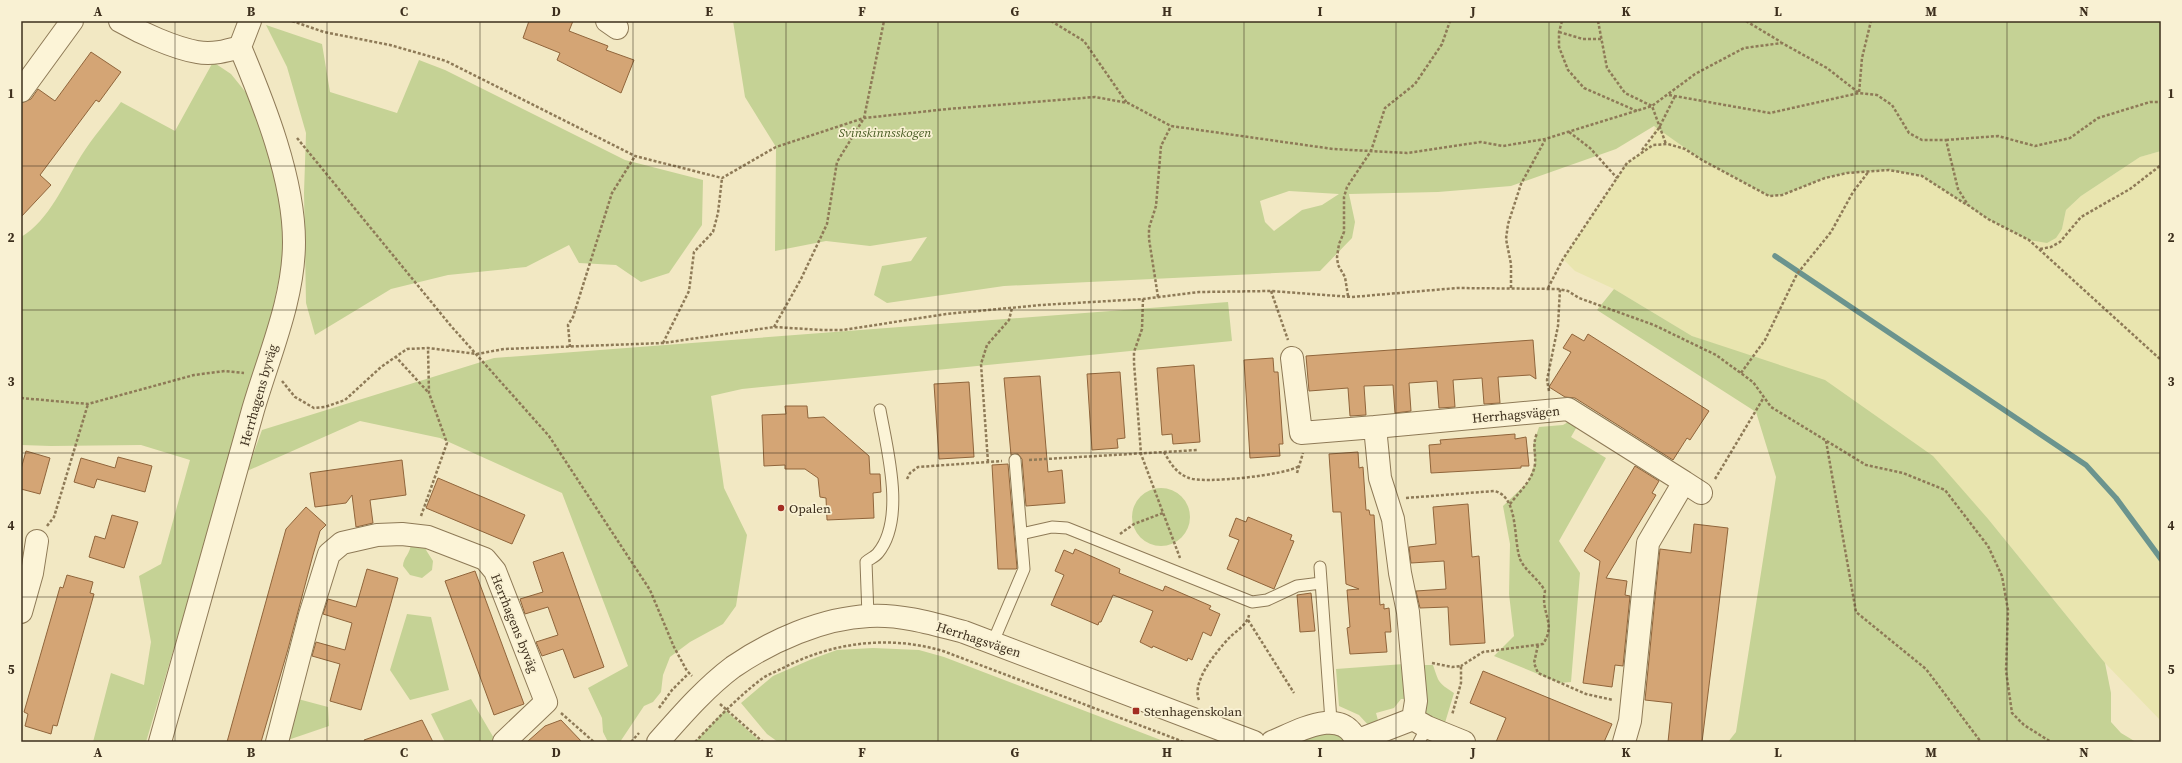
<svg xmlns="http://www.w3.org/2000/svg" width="2182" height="763" font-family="'Source Serif 4',serif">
  <rect width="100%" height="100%" fill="#f2e8c3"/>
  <path fill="#e9e5af" d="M 1655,126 L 1702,160 L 1769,196 L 1782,195 L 1825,178 L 1847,173 L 1889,170 L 1922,176 L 1988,219 L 2062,229 L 2066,210 L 2081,196 L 2140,157 L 2161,151 L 2161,721 L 2105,663 L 1989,520 L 1754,358 L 1692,336 L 1614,289 L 1575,271 L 1563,259 L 1627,163 L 1641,152 L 1651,140 Z"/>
  <path fill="#c5d295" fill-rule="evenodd" d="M 733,21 L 2161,21 L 2161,151 L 2140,157 L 2081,196 L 2066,210 L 2062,229 L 2056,238 L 2047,243 L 2029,240 L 1988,219 L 1922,176 L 1889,170 L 1847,173 L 1825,178 L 1782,195 L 1769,196 L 1702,160 L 1654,126 L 1616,149 L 1511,186 L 1438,192 L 1349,194 L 1355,222 L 1352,238 L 1320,271 L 1004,286 L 887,303 L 874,295 L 882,266 L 911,261 L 927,237 L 870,246 L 826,241 L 775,251 L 776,147 L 745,97 ZM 1289,191 L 1339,194 L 1322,205 L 1302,210 L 1274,231 L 1265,222 L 1260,201 Z
    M 266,25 L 322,44 L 330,92 L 397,113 L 419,60 L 445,70 L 625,160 L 703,180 L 702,225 L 669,273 L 641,282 L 616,265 L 579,263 L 569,245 L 526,267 L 448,275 L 391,289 L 315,335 L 306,303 L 304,193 L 306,133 L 287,67 Z
    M 213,62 L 231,74 L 256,105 L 279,188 L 285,249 L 274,303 L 258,365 L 146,742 L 93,742 L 111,673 L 144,685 L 151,642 L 139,576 L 161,564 L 190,460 L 141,445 L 51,446 L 21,445 L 21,237 C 49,221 65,182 81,156 C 93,137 108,120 121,102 L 175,131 Z
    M 1614,289 L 1692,336 L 1825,380 L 1933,456 L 1989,520 L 2105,663 L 2111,693 L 2111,722 L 2121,733 L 2136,742 L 1728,742 L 1736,732 L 1776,477 L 1756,412 L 1597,310 Z
    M 1228,302 L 1232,341 L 742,389 L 711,396 L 724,488 L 747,535 L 736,606 L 723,624 L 690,642 L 670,657 L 663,675 L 661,692 L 653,702 L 644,706 L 620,742 L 608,742 L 603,732 L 602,718 L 588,688 L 628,666 L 562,493 L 440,438 L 360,421 L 247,471 L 262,430 L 494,358 Z
    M 1568,422 L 1579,423 L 1571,437 L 1606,458 L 1559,541 L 1580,573 L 1571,682 L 1560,683 L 1494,656 L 1514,636 L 1509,594 L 1510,544 L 1503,506 L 1528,482 L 1535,463 L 1533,445 L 1539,427 L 1563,425 Z
    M1132 517a29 29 0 1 1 58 0a29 29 0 1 1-58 0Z
    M 411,542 L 427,544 L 426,550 L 433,561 L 432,570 L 422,578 L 410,575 L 403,566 C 403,557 411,554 411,542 Z
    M 407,614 L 431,617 L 449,690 L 410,700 L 390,670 Z
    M 873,648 L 919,650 L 944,657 L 1166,742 L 778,742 L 767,734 L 741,703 L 773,676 L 812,659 L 837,650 Z
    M 1404,664 L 1405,699 L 1401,699 L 1394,708 L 1376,713 L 1379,724 L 1370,727 L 1359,715 L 1339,706 L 1336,669 Z
    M 1420,665 L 1433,665 C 1439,682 1437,682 1454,693 L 1444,726 L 1427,716 L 1424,711 Z
    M 298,699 L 328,707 L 329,726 L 285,741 Z
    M 471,699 L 495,740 L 493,742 L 445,742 L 431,714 Z
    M 725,710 L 761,742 L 695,742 Z
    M 1328,728 L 1348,742 L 1290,742 Z"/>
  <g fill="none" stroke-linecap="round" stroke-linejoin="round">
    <path stroke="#6b948e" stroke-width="5.5" d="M 1775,256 L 2086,465 L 2116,498 L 2161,559"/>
  </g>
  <path fill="#d4a575" stroke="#90653b" d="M 529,21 L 573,21 L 569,31 L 608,46 L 606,50 L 634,60 L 621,93 L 557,60 L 560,53 L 523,38 Z
    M 91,52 L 121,72 L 99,102 L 96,100 L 40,175 L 51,185 L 21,217 L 21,103 L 31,99 L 38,89 L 55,101 Z
    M 1572,334 L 1584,341 L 1588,334 L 1709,411 L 1690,440 L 1687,438 L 1673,460 L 1575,398 L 1565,397 L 1549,387 L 1571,352 L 1563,348 Z
    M 1533,340 L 1536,379 L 1530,375 L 1498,377 L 1500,403 L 1484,404 L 1482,378 L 1453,380 L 1455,407 L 1439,408 L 1437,381 L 1409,383 L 1411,411 L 1395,413 L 1393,385 L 1364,386 L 1366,415 L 1350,416 L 1348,388 L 1309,391 L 1306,356 Z
    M 1273,358 L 1274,372 L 1278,372 L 1283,444 L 1279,444 L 1280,456 L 1250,458 L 1244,360 Z
    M 1194,365 L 1200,442 L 1173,444 L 1172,434 L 1162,435 L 1157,368 Z
    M 1120,372 L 1125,438 L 1117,439 L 1118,448 L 1092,450 L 1087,374 Z
    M 1040,376 L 1048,472 L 1062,470 L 1065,503 L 1026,506 L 1022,459 L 1018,454 L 1011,455 L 1004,378 Z
    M 969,382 L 974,457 L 939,459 L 934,384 Z
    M 785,406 L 807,406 L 808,418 L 824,417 L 869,456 L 870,474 L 880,474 L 881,492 L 873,493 L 874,518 L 827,520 L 826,498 L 820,497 L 818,478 L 805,469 L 785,469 L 785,465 L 764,466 L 762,415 L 786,414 Z
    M 1515,434 L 1515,439 L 1526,437 L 1529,466 L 1521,466 L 1521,468 L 1431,473 L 1429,445 L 1441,444 L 1440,440 Z
    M 26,451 L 50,458 L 40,494 L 21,489 L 21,469 Z
    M 1358,452 L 1359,468 L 1363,467 L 1366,510 L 1369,510 L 1370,515 L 1374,515 L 1380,605 L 1384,604 L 1384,609 L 1389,608 L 1391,632 L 1385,632 L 1387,652 L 1350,654 L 1347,628 L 1350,627 L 1347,590 L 1359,589 L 1346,584 L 1341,512 L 1333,512 L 1329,454 Z
    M 118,457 L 152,466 L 145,492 L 97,479 L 94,488 L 74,482 L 81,458 L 115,468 Z
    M 402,460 L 406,495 L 370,500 L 373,523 L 356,527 L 352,495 L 346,503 L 315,507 L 310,473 Z
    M 1008,464 L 1017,568 L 1016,569 L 998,569 L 992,465 Z
    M 1635,466 L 1659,481 L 1652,493 L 1656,495 L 1606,578 L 1627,581 L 1625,595 L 1630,596 L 1623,666 L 1615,665 L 1612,687 L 1583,683 L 1600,561 L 1584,551 Z
    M 438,478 L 525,515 L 512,544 L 426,508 Z
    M 1468,504 L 1472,557 L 1479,556 L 1485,643 L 1450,645 L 1448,607 L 1420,608 L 1416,591 L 1446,589 L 1444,561 L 1411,563 L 1409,547 L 1436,544 L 1433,507 Z
    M 306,507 L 326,525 L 320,531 L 313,555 L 288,649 L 261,742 L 227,742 L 286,529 Z
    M 112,515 L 138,522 L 124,568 L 89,557 L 95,536 L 105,539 Z
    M 1248,517 L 1292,535 L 1290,540 L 1294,541 L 1274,589 L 1227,569 L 1239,540 L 1229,536 L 1236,518 L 1246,522 Z
    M 1694,524 L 1728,528 L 1717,621 L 1702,742 L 1668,742 L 1672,703 L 1645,700 L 1658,568 L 1660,549 L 1691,553 Z
    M 1075,549 L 1120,569 L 1119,573 L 1153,587 L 1163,591 L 1165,586 L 1211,606 L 1209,609 L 1220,614 L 1211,636 L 1203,632 L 1192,660 L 1188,658 L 1187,661 L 1153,646 L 1152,648 L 1140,642 L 1153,611 L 1121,598 L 1113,595 L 1101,622 L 1099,622 L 1098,625 L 1051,605 L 1064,575 L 1055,571 L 1064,550 L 1073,554 Z
    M 563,552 L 604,667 L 574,678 L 563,649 L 542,656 L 536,642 L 558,635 L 548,607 L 525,614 L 520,599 L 543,592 L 533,562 Z
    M 367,569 L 398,578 L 361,710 L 330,701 L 340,664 L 312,656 L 316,642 L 345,650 L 352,623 L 323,614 L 328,599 L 356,607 Z
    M 475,571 L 524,704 L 494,715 L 445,581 Z
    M 67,575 L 93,582 L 90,593 L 94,594 L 57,726 L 53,725 L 51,734 L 25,726 L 28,714 L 24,712 L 60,587 L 63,588 Z
    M 1311,593 L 1315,631 L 1300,632 L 1297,595 Z
    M 1483,671 L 1612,724 L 1604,742 L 1496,742 L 1506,718 L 1470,703 Z
    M 422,720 L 433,742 L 365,742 L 364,740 Z
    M 561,720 L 582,742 L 527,742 L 545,726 Z"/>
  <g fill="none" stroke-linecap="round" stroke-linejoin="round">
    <defs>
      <path id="lane" d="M 1021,534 L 1052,527 L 1067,528 L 1252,602 L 1267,600 L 1297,586 L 1321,583
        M 1320,567 L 1331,721
        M 868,616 L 866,562 C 869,559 875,557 878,553 C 906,519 887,449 880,410
        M 993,642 L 1024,569 L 1015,460
        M 1419,742 L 1427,727"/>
      <path id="street" d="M 120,21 C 141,33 174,48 197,52 C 212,55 226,51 240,47
        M 607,21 L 617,28
        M 21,91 L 72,21
        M 1292,358 L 1301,433 L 1375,427
        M 1684,482 L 1701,493
        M 21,612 L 32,573 L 37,541
        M 1413,719 L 1416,701 L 1408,612 L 1400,573 L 1393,519 L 1380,478 L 1375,427 L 1568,409 L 1684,482 L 1648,543 L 1630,721 L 1624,742
        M 1356,741 L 1413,719 L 1427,727 L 1464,742
        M 160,742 C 191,631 222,521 253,410 C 269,355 294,299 294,242 C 294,179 264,104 240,47 L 250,21
        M 277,742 L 310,615 L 329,554 L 342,543 L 377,535 L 402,534 L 428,537 L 485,559 L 495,571 L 546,702 L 504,742
        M 658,742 C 681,716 705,688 733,667 C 771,641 822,618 869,616 C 901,614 934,624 964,632 L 1254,742
        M 1272,742 C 1297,732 1342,704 1357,742"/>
    </defs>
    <use href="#lane" stroke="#8e7a57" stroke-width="13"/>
    <use href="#street" stroke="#8e7a57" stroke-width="24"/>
    <path stroke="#8e7a57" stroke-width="2.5" stroke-dasharray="3 2" stroke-linecap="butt" d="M 292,21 L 324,32 L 390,45 L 446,61 L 635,156 L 722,178 L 776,147 L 864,118 L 948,109 L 1095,97 L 1128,103 L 1171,126 L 1333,149 L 1407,153 L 1481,142 L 1503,146 L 1545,139 L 1652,106 L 1695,74 L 1744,48 L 1782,43 L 1827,68 L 1859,93 L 1877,95 L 1892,105 L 1909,133 L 1922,140 L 1946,140 L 1958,189 L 1968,205 L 1988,219 L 2029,240 L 2161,360
      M 1051,21 L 1084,41 L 1127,103
      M 1562,21 L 1559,32 L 1559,47 L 1568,70 L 1584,88 L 1637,111
      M 1598,21 L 1607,68 L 1625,93 L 1652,106 L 1666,144
      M 1746,21 L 1781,42
      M 1559,32 L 1583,39 L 1602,39
      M 1669,95 L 1770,113 L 1859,93 L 1862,58 L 1871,21
      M 1569,132 L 1590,148 L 1617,178
      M 297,138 L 451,326 L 549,436 L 650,590 L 674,647 L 687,671 L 692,676
      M 1946,140 L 1998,136 L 2035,146 L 2070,138 L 2098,118 L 2150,102 L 2161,102
      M 1642,150 L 1659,128 L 1675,96
      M 2040,249 L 2051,247 L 2060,242 L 2081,217 L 2130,189 L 2161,165
      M 1511,288 L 1511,264 L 1506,239 L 1508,224 L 1521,184 L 1545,140
      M 1548,288 L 1563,259 L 1627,163 L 1653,145 L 1668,144 L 1685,149 L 1702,160 L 1769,196 L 1782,195 L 1825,178 L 1847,173 L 1889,170 L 1922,176 L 1967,205
      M 1271,291 L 1288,340
      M 1348,296 L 1345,277 L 1338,265 L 1337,257 L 1339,244 L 1344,232 L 1344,197 L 1347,187 L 1371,151 L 1385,108 L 1415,84 L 1442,44 L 1450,21
      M 1158,297 L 1149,239 L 1149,228 L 1156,206 L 1161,146 L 1171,126
      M 1143,299 L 1142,329 L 1134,352 L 1134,363 L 1141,454 L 1180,558
      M 774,327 L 801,279 L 827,224 L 837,162 L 864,118 L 884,21
      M 663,343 L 689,291 L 694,252 L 713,232 L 718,213 L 722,178
      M 570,347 L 568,325 L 573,317 L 612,193 L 635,156
      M 395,356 L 428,392
      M 1741,373 L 1765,340 L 1797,274 L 1831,232 L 1853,192 L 1869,171
      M 282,381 L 295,397 L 314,408 L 325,407 L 345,400 L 381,367 L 407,349 L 428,348 L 477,354 L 504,349 L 663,343 L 774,327 L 822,330 L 843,330 L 946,314 L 1041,305 L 1143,299 L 1199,292 L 1271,291 L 1352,297 L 1457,288 L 1558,289 L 1568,291 L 1579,298 L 1654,325 L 1716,355 L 1753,382 L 1771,407 L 1866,465 L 1903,473 L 1945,490 L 1988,546 L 2002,576 L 2008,610 L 2006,671 L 2012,713 L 2024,725 L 2051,742
      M 1549,391 L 1547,380 L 1558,326 L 1560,289
      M 21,398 L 88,404 L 194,375 L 225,371 L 244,373
      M 1826,441 L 1856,612 L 1926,669 L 1981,742
      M 1164,452 C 1170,463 1177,474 1189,478 C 1203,484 1287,475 1299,466
      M 1029,460 L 1198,450
      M 988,462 L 981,364 L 987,345 L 1009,320 L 1012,308
      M 1297,473 L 1303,453
      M 907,479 L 910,473 L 918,467 L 1002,461
      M 1715,479 L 1764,397
      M 1406,498 L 1494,491 C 1519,496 1513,539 1520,559 C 1525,571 1538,578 1545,591 C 1540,613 1557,623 1543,644 L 1483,652 L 1461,666
      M 1510,504 C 1519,492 1533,480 1535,464 C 1536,451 1532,446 1537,433
      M 421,516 L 447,443 L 429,393 L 428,348
      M 47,526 L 54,517 L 88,404
      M 1120,534 L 1134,524 L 1163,513
      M 1248,620 L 1294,693
      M 1538,645 L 1534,663 L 1538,673 L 1586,694 L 1613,700
      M 1432,663 L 1452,667 L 1461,666 L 1461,683 L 1452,715
      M 1199,700 C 1191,682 1217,651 1229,638 C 1236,631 1247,625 1249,615
      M 720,704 L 763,742
      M 659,708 L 672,690 L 689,673
      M 561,713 L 594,742
      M 631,742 L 639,733
      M 695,742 C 716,720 736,699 759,681 C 766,675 775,672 783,668 C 833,642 889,635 943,651 L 1184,742"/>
    <use href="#lane" stroke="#fcf4d7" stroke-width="11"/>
    <use href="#street" stroke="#fcf4d7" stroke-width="22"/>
  </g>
  <path fill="none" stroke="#3d2f1d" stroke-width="1" stroke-opacity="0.55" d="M 175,21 L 175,742M 327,21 L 327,742M 480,21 L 480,742M 633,21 L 633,742M 786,21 L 786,742M 938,21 L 938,742M 1091,21 L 1091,742M 1244,21 L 1244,742M 1396,21 L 1396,742M 1549,21 L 1549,742M 1702,21 L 1702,742M 1855,21 L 1855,742M 2007,21 L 2007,742M 21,166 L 2161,166M 21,310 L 2161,310M 21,453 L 2161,453M 21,597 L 2161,597"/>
  <g fill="#a32d22" stroke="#f9f1d3" stroke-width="1.5">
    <circle cx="781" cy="508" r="4"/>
    <rect x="1132" y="707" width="8" height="8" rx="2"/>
  </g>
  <g text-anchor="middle" stroke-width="3.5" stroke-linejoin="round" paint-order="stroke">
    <g font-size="13" font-style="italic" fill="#475b22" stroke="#f9f1d3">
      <text x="885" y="137">Svinskinnsskogen</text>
    </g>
    <g font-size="13" fill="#3d2f1d" stroke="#f9f1d3">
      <text transform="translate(258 395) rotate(-74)" y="5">Herrhagens byväg</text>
      <text transform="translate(1516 414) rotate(-5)" y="5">Herrhagsvägen</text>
      <text transform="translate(515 623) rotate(68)" y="5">Herrhagens byväg</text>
      <text transform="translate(979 639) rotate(18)" y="5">Herrhagsvägen</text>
    </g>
    <g font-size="13" fill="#3d2f1d" stroke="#f9f1d3" text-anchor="start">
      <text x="789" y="513">Opalen</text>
      <text x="1144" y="716">Stenhagenskolan</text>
    </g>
  </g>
  <rect width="2182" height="763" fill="none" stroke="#f9f1d3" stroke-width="44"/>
  <rect x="22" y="22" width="2138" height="719" fill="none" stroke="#3d2f1d" stroke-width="1.5"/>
  <g font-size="13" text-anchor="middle" font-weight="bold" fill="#3d2f1d">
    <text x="98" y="16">A</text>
    <text x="251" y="16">B</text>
    <text x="404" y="16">C</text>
    <text x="556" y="16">D</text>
    <text x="709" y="16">E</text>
    <text x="862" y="16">F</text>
    <text x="1015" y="16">G</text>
    <text x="1167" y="16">H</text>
    <text x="1320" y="16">I</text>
    <text x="1473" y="16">J</text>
    <text x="1626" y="16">K</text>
    <text x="1778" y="16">L</text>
    <text x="1931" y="16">M</text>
    <text x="2084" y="16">N</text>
    <text x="11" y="98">1</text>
    <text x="2171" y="98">1</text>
    <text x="11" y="242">2</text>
    <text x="2171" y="242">2</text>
    <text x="11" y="386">3</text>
    <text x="2171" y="386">3</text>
    <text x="11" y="530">4</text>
    <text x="2171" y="530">4</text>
    <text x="11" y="674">5</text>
    <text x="2171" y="674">5</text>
    <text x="98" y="757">A</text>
    <text x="251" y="757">B</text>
    <text x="404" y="757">C</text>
    <text x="556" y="757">D</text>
    <text x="709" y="757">E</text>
    <text x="862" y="757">F</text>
    <text x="1015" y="757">G</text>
    <text x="1167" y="757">H</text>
    <text x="1320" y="757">I</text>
    <text x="1473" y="757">J</text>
    <text x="1626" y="757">K</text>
    <text x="1778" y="757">L</text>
    <text x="1931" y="757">M</text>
    <text x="2084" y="757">N</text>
  </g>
</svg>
